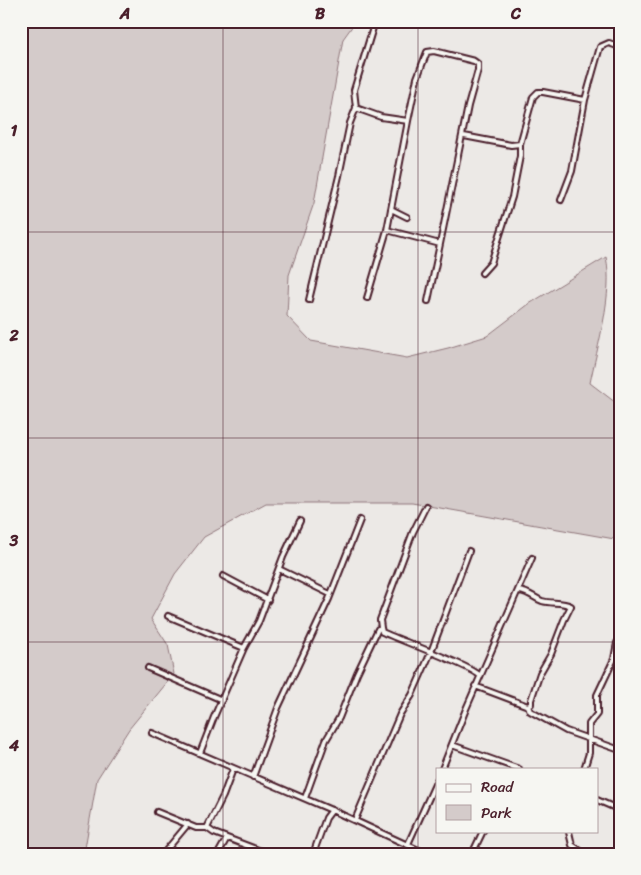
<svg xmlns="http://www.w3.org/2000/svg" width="641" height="875" font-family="Sriracha,sans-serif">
  <rect width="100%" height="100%" fill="#ece9e6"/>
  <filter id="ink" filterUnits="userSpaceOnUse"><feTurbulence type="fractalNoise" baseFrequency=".02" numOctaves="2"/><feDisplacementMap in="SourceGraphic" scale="10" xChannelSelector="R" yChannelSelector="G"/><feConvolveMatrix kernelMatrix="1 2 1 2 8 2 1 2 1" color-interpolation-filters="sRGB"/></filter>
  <g filter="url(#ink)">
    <path fill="#d4cbca" stroke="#8f757a" d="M 21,21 L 356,21 L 343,39 L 314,203 L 289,275 L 287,316 L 311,341 L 407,358 L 448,348 L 487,336 L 529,304 L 606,257 C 614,292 597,348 590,383 L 620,406 L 620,540 L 412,503 L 266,503 L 204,537 L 175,574 L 151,619 L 168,645 L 174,674 L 129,729 L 97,779 L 84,854 L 21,854 Z"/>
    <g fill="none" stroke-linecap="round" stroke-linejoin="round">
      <defs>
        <path id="minor" d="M 356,108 L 354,90 L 375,21
          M 464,136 L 511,145 L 520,144
          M 561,200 L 572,171 L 585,100 L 600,47 L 609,43 L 620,47
          M 391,209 L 407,217
          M 482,273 L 491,263 L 512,197 L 520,156 L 520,144 L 533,97 L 538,92 L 543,92 L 585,100
          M 367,298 L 387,230 L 408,121
          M 309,300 L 339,176 L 350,123 L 356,108 L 381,117 L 408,121 L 417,78 L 427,52 L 434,51 L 474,61 L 478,64 L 478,70 L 468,106 L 440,244 L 387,230
          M 428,301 L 440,244
          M 279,569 L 330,594
          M 223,576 L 268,600
          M 519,591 C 529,592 534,598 542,601 C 552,604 562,601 571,606 L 564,620 L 551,654 L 540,673 L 531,700 L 531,704 L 528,706
          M 168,616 L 244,648
          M 381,628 L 380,620 L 413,532 L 426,506
          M 148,668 L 222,700
          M 475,686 L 528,706 L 530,711 L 566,731 L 620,750
          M 152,733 L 336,812 L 427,854
          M 452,745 L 519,769
          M 200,753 L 214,717 L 244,648 L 259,621 L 283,557 L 300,521
          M 442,769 L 466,709 L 532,558
          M 584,769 L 589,753 L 589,724 L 597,714 L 597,695 L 614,659 L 617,643
          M 253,777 L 278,708 L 329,599 L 360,520
          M 305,798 L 326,740 L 339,718 L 357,673 L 378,629 L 381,628 L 382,632 C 397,639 474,667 480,676
          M 597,800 L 620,810
          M 157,812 L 196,828 L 207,828 L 214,833 L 269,854
          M 355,820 L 400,714 L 412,695 L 431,652 L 469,551
          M 207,828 L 223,796 L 233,769
          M 569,832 L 572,845 L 585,854
          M 408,844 L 437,780
          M 117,853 L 123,854
          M 163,854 L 188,824
          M 218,854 L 227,838
          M 313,854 L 326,818 L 332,810
          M 472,854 L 483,831"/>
      </defs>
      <use href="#minor" stroke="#4a1f2b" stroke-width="8"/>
      <use href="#minor" stroke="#f6f6f2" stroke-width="4"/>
    </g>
  </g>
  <path fill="none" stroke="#4a1f2b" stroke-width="1" stroke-opacity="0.55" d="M 223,21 L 223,854M 418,21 L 418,854M 21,232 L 620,232M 21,438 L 620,438M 21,642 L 620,642"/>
  <rect width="641" height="875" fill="none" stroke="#f6f6f2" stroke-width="55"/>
  <rect x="436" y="768" width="162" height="65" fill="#f6f6f2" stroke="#b1a0a2"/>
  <rect x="446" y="784" width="25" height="8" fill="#f6f6f2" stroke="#b1a0a2"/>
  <text x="481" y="792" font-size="15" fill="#4a1f2b">Road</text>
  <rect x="446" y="805" width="25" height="15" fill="#d4cbca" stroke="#b1a0a2"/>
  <text x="481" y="818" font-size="15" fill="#4a1f2b">Park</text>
  <rect x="28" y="28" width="586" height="820" fill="none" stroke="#4a1f2b" stroke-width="2"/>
  <g font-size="16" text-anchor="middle" font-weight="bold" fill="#4a1f2b">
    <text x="125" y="19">A</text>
    <text x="320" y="19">B</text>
    <text x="516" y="19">C</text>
    <text x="14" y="136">1</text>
    <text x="14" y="341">2</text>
    <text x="14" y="546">3</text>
    <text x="14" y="751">4</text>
  </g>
</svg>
